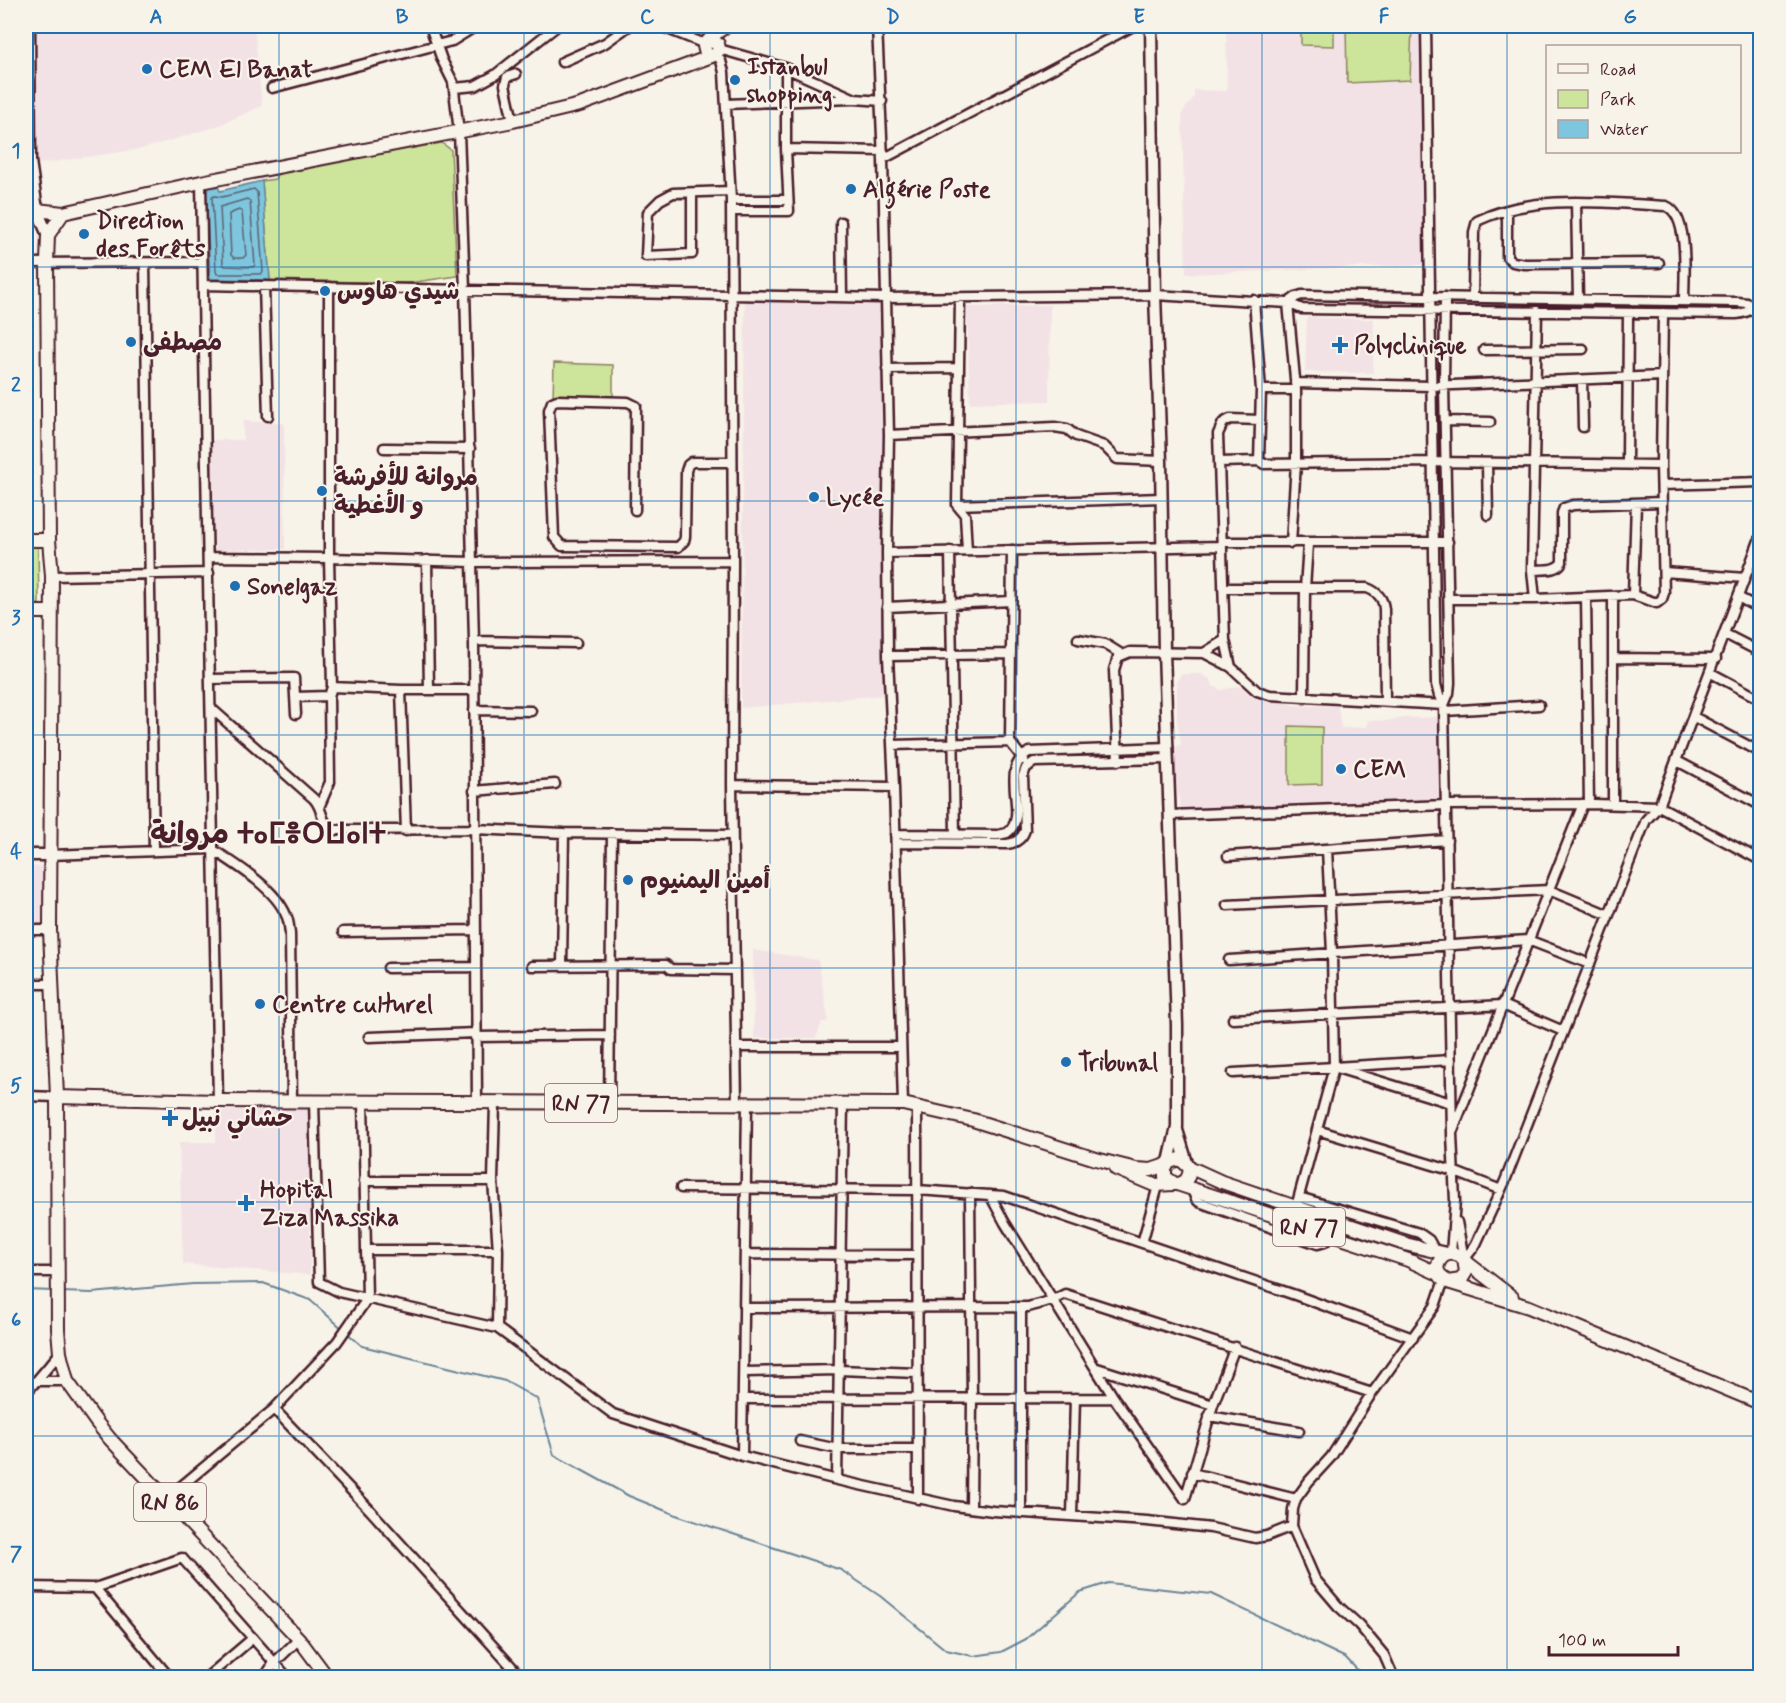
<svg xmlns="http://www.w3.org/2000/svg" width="1786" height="1703" font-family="Mynerve,'Playpen Sans Arabic','Noto Sans Tifinagh',sans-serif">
  <rect width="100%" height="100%" fill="#f7f3e8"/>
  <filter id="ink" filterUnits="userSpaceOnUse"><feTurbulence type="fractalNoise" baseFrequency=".0167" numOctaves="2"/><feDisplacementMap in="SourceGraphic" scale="12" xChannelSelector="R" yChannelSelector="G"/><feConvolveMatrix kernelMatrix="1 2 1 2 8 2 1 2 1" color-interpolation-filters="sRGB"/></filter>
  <g filter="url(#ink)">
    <path fill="#f3e2e5" d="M 117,26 L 254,26 L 262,106 L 215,127 L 142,149 L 38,164 L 34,31 Z
      M 1226,26 L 1425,26 L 1430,256 L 1421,265 L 1186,274 L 1182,113 L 1194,97 L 1194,90 L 1227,91 Z
      M 745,297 L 885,298 L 884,695 L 741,708 Z
      M 1050,305 L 1049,401 L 970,403 L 967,307 Z
      M 1307,317 L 1374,319 L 1373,373 L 1305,372 Z
      M 243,421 L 284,423 L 285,549 L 215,550 L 211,440 L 243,440 Z
      M 1181,674 L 1201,674 L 1210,679 L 1213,686 L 1221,690 L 1239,686 L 1255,698 L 1281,701 L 1292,705 L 1338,706 L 1341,728 L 1367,727 L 1368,720 L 1386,721 L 1404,718 L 1442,717 L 1440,803 L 1181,811 L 1171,750 L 1181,744 L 1177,720 L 1177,681 Z
      M 46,866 L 47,925 L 26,925 L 26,867 Z
      M 753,950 L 818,960 L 828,1018 L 827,1022 L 822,1022 L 816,1038 L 754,1038 Z
      M 310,1107 L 310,1275 L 183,1264 L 179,1142 L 216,1142 L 216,1111 Z"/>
    <path fill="#cde59a" stroke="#8c8262" stroke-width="1.5" d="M 1301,26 L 1334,26 L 1334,46 L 1301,45 Z
      M 1346,26 L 1412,26 L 1410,80 L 1347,83 Z
      M 442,143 L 451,150 L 457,276 L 408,283 L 270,280 L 262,181 L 275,179 L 278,172 Z
      M 554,363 L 613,365 L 613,397 L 553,397 Z
      M 38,545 L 39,604 L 26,605 L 26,546 Z
      M 1289,726 L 1322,727 L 1322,784 L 1289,785 Z"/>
    <path fill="#7dc6dd" stroke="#698396" stroke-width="1.5" d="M 262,181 L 270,280 L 210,279 L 206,189 L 218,186 L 220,191 Z"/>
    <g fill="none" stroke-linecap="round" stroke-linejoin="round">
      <path stroke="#5e6272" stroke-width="1.5" d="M 254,189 L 257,192 L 263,272 L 261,274 L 217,274 L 216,271 L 212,197 L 215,196 L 222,197 Z
        M 247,199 L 250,201 L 255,265 L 253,267 L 225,266 L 223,264 L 220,207 Z
        M 239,210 L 242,212 L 246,255 L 243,258 L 234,258 L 231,255 L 229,214 Z"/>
      <path stroke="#698396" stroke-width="2" d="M 26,1290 L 53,1291
        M 61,1292 L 91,1293 L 193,1284 L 263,1283 L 310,1300 L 362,1346 L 505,1381 L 537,1399 L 554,1455 L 629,1496 L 676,1515 L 841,1570 L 880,1596 L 946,1650 L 973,1656 L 1001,1652 L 1026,1639 L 1080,1592 L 1108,1583 L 1211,1594 L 1346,1658 L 1365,1678"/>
      <defs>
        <path id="minor" d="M 430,26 L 442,60 L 453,82 L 459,132 L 465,289 L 474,641 L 477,1102
          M 660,26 L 705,44
          M 877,26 L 883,159 L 889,435 L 887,553 L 888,656 L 894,787 L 903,1104
          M 1426,26 L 1436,684 L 1439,696 L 1444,701
          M 719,49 L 786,68 L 855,99 L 882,101
          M 716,54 L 721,61 L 724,72 L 731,200 L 733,561 L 732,785 L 737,1104
          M 562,62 L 605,43 L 629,26
          M 272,88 L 452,41 L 476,26
          M 454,88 L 475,86 L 495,75 L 557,26
          M 726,104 L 852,99
          M 513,121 L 505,85 L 507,77 L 516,74
          M 786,149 L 883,151
          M 883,159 L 1133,26
          M 201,182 C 208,488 210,795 218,1101
          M 692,193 L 692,254 L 646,256 L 648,212 L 660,200 L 673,193 L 730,191
          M 731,200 L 788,200
          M 1576,202 L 1578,299
          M 1507,210 L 1507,257 L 1513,262 L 1525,264 L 1659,263
          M 731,211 L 789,211 L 786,149 L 786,68
          M 841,222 L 842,297
          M 26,263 L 202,262
          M 145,263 L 154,851
          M 204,285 L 885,298 L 1155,295 L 1288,303 L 1302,309 L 1736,314 C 1745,314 1752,308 1760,308
          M 264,287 L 268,416
          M 1445,297 L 1444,385 L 1450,683 L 1449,693 L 1444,705 L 1452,1134 L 1455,1201 L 1451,1253
          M 1473,297 L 1474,232 L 1477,221 C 1535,193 1604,203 1666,206 C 1690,215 1684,279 1684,301
          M 960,298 L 957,505 L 965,515 L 967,551
          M 1288,303 L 1296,297 L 1302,295 L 1737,302 L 1747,303 L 1755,308
          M 1288,303 L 1296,390 L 1296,463 L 1291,543
          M 1484,350 L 1583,349
          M 887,369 L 959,368
          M 1582,380 L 1583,427
          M 1295,383 L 1431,386 L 1662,376
          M 1261,390 L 1296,390
          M 1445,421 L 1490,422
          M 889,435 L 1054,427 L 1067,429 L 1076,436 L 1104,446 L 1117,459 L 1161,461
          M 384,448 L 470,449
          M 1259,461 L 1264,464 L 1433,462 L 1661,465
          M 1219,462 L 1218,434 L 1223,423 L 1230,419 L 1260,420
          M 1487,463 L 1488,515
          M 1627,464 L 1628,313
          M 1662,485 L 1760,482
          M 957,505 L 1161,498
          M 635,510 L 636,406 L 628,402 L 557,400 L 552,402 L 549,410 L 554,537 L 562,546 L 678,547 L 684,541 L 685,537 L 686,471 L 688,465 L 692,462 L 732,462
          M 1222,542 L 1448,542
          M 1012,550 L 1010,742 L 1024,760
          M 950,551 L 955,834
          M 887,553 L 1222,546
          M 209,557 L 329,558 L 472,562 L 733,561
          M 427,560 L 429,690
          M 1532,570 C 1542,569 1556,572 1562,562 L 1562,513 L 1564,508 L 1573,505 L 1662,502
          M 1664,572 L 1745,578
          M 52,576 L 209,573
          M 1223,588 L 1367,588 C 1378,592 1383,598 1384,609 L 1385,701
          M 1633,595 L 1636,503
          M 1613,596 L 1613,804
          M 1586,597 L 1589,804
          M 1738,597 L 1760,609
          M 1449,599 L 1535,599 L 1633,595 L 1657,603 L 1662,599 L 1664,593 L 1661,465 L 1663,313
          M 1535,599 L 1532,570 L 1537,311
          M 887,607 L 1011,601
          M 1725,634 L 1760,652
          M 1078,639 L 1105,644 L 1121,654
          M 1225,640 L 1231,667
          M 474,641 L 576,643
          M 1204,653 L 1231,667 L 1257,691 L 1270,695 L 1444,705
          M 888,656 L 1011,654
          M 1613,658 L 1716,659
          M 1711,673 L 1760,699
          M 211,679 L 294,678 L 296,714
          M 332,687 L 401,690 L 474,690
          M 401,690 L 406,831
          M 295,697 L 329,696
          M 1304,698 L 1305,588 L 1308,544
          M 212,709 L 314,799 C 325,811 318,823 336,830 L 475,829 L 564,833 L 732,835
          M 474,710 L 531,711
          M 1445,711 L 1539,705
          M 1694,717 L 1760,752
          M 892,745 L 1010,742
          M 1118,761 L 1114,670 L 1118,657 L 1130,652 L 1204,653 L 1225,640 L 1219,462 L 1259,461 L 1261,390 L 1254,300
          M 1677,761 L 1760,805
          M 732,785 L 894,787
          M 474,791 L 555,784
          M 320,805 L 330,782 L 329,696 L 332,687 L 329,558 L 329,287
          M 1170,815 L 1447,805 L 1594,804 L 1659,806 L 1760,860
          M 895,834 L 998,835 L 1007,833 C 1031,816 997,769 1029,752 L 1168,747
          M 896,843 L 1007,844 C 1016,843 1022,839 1025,830 L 1023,776 L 1026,768 L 1034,762 L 1168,759
          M 50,855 L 212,849 C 235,864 275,888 286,915 C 289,920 289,927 290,934 L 292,1101
          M 1228,856 L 1447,840
          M 1227,905 L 1549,890 L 1609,915
          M 26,930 L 50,930
          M 343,932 L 475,930
          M 1229,960 L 1528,940 L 1590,964
          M 532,966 L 666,965 L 671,969 L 734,970
          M 562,966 L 564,833
          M 388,968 L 475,967
          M 26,984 L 52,984
          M 1233,1019 L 1503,1005 L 1563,1031
          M 369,1037 L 476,1033
          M 475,1037 L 610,1035
          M 736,1047 L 901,1047
          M 1340,1069 L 1451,1103
          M 1233,1073 L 1451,1060
          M 26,1096 L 57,1097
          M 314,1101 L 319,1282 L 339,1292 L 497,1328 L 613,1414 L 742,1456 L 837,1480 L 954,1506 L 993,1511 L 1147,1521 L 1211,1528 L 1255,1538 L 1267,1536 L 1292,1526
          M 495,1103 L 493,1181 L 498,1250 L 497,1328
          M 609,1103 L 612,833
          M 917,1107 L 918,1499
          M 1317,1130 L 1453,1171 L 1501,1190
          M 1453,1130 L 1583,804
          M 364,1181 L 493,1181
          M 681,1188 L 917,1190 L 1004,1196 L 1295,1295 L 1413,1338
          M 1192,1190 L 1196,1199 L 1199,1202 L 1318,1244 L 1325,1242 L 1330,1234
          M 970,1193 L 972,1398 L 971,1508
          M 990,1195 L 1005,1223 L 1114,1398 L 1185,1499
          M 1299,1197 L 1419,1233 L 1429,1240 L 1435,1251
          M 1296,1207 L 1334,1067 L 1332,953 L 1327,849
          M 1457,1222 L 1464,1259
          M 1142,1243 L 1158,1186
          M 366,1250 L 498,1250
          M 745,1254 L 917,1255
          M 1464,1260 L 1476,1244 L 1505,1181 L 1646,820 L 1659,806 L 1760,538
          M 26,1272 L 58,1272
          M 744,1308 L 1028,1307 L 1053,1300 L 1065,1294 L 1372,1393
          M 1097,1368 L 1213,1405
          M 744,1372 L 839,1370 L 917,1373
          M 38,1381 L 67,1381
          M 26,1393 L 60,1353
          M 743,1399 L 1114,1398
          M 274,1409 L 370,1510 L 522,1678
          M 1209,1416 L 1299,1431
          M 800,1441 L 838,1449 L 918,1449
          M 742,1456 L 747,1104
          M 1192,1473 L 1296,1499
          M 837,1480 L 843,1104
          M 167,1498 L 274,1409 L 337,1342 L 367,1299 L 363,1101
          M 1185,1499 L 1213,1405 L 1235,1347
          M 1021,1513 L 1021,1307
          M 1072,1516 L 1075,1398
          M 26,1587 L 95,1588 L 182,1558 L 288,1678
          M 95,1588 L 170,1678
          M 206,1678 L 253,1638
          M 264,1678 L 274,1663 L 299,1639
          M 1394,1678 L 1384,1655 L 1359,1625 L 1338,1606 L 1315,1579 L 1292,1526 L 1293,1509 L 1296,1499 L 1309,1481 L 1331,1457 L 1368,1399 L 1435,1306 L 1444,1280"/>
        <path id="tertiary" d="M 29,26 L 30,161 L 37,210 L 48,235"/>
        <path id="secondary" d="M 1151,26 L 1155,295 L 1161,461 L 1164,652 L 1177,1025 L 1177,1127 L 1169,1162
          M 26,855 L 50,855
          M 1177,1130 L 1187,1163"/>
        <path id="primary" d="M 707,42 L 711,41 L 718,44 L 719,49 L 716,54 L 712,56 L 706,54 L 704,46 C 710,37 717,32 726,26
          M 37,210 L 63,213
          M 26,540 L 49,540
          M 26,612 L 51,612
          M 57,1097 L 218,1101 L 903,1104 L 973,1120 L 1096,1159 L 1136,1169 L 1151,1170 L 1166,1165
          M 1189,1167 C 1191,1177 1185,1184 1175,1184 L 1165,1177 L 1165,1169 L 1169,1162 L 1180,1159 L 1189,1167 L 1222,1182 L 1405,1244 L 1447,1254
          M 1116,1169 L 1154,1185 L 1174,1184
          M 1177,1184 L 1408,1260 L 1439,1274
          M 1465,1261 L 1512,1297
          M 1448,1282 L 1461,1280 L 1466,1272 L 1464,1259 C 1452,1249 1439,1254 1437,1269 L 1441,1277 L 1448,1282 L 1529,1307 L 1760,1403
          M 328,1678 L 299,1639 L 110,1439 L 97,1423 L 67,1381 L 60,1353 L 58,1329 L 57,1097 L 50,930 L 52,576 L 49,540 L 47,263 L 48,235 L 63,213 L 201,182 L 513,121 L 580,105 L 712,56"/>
      </defs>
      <use href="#minor" stroke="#4a1f2b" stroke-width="13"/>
      <use href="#tertiary" stroke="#4a1f2b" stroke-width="15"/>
      <use href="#secondary" stroke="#4a1f2b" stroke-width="15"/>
      <use href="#primary" stroke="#4a1f2b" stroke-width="16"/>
      <use href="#minor" stroke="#f7f3e8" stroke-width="8"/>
      <use href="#tertiary" stroke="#f7f3e8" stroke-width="10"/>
      <use href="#secondary" stroke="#f7f3e8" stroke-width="10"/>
      <use href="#primary" stroke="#f7f3e8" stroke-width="12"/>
    </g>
  </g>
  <path fill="none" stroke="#1f6fb2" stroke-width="1.5" stroke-opacity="0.55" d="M 279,26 L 279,1678M 524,26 L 524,1678M 770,26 L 770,1678M 1016,26 L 1016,1678M 1262,26 L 1262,1678M 1507,26 L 1507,1678M 26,267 L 1760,267M 26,501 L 1760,501M 26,735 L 1760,735M 26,968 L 1760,968M 26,1202 L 1760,1202M 26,1436 L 1760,1436"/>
  <g fill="#1f6fb2" stroke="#f7f3e8" stroke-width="2">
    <circle cx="147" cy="69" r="6"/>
    <circle cx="735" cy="80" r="6"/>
    <circle cx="851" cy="189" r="6"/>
    <circle cx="84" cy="234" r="6"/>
    <circle cx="325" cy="291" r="6"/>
    <circle cx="131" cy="342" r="6"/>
    <path d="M1337 336h6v6h6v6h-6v6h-6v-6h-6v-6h6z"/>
    <circle cx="322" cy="491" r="6"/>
    <circle cx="814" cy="497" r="6"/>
    <circle cx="235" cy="586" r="6"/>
    <circle cx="1341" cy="769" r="6"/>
    <circle cx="628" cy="880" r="6"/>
    <circle cx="260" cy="1004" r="6"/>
    <circle cx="1066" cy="1062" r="6"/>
    <path d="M167 1109h6v6h6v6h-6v6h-6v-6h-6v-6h6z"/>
    <path d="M243 1194h6v6h6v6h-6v6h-6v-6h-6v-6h6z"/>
  </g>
  <g text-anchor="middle" stroke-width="4.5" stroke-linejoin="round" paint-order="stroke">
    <g fill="#f7f3e8" stroke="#7e5f64" stroke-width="1.5">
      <rect x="545" y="1084" width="72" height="38" rx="4.5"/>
      <rect x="1273" y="1208" width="72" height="38" rx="4.5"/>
      <rect x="134" y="1483" width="72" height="38" rx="4.5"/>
    </g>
    <g font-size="22" font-weight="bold" fill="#4a1f2b">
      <text x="581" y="1111">RN 77</text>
      <text x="1309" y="1235">RN 77</text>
      <text x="170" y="1510">RN 86</text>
    </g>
    <g font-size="24" font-weight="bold" fill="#4a1f2b" stroke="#f7f3e8" text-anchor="start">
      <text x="747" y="74">Istanbul<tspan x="747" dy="28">shopping</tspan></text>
      <text x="159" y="77">CEM El Banat</text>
      <text x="863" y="197">Algérie Poste</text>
      <text x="96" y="228">Direction<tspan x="96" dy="28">des Forêts</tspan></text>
      <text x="337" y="299">شيدي هاوس</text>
      <text x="143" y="350">مصطفى</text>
      <text x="1354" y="353">Polyclinique</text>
      <text x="334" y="485">مروانة للأفرشة<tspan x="334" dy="28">و الأغطية</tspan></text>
      <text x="826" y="505">Lycée</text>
      <text x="247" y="594">Sonelgaz</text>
      <text x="1353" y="777">CEM</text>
      <text x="640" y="888">أمين اليمنيوم</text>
      <text x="272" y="1012">Centre culturel</text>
      <text x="1078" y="1070">Tribunal</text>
      <text x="182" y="1126">حشاني نبيل</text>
      <text x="260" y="1197">Hopital<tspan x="260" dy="28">Ziza Massika</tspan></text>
    </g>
    <g font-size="30" font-weight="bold" fill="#4a1f2b" stroke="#f7f3e8">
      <text x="268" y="843">مروانة ⵜⴰⵎⴻⵔⵡⴰⵏⵜ</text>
    </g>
  </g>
  <rect width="1786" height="1703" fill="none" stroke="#f7f3e8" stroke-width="66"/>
  <rect x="1546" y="45" width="195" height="108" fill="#f7f3e8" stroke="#b29e9c" stroke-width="1.5"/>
  <rect x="1558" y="64" width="30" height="9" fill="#f7f3e8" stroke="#b29e9c" stroke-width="1.5"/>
  <text x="1600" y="75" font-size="18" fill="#4a1f2b">Road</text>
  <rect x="1558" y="90" width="30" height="18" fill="#cde59a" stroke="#b29e9c" stroke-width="1.5"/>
  <text x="1600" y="105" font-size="18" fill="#4a1f2b">Park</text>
  <rect x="1558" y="120" width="30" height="18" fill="#7dc6dd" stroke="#b29e9c" stroke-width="1.5"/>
  <text x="1600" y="135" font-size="18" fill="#4a1f2b">Water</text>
  <path d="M1549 1646v9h129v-9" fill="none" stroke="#4a1f2b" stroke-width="3"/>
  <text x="1558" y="1646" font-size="18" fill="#4a1f2b" stroke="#f7f3e8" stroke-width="4.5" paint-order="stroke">100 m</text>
  <rect x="33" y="33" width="1720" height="1637" fill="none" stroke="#1f6fb2" stroke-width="2"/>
  <g font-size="20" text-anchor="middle" font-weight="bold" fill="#1f6fb2">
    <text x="156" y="23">A</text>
    <text x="402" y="23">B</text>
    <text x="647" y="23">C</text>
    <text x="893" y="23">D</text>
    <text x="1139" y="23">E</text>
    <text x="1384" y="23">F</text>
    <text x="1630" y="23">G</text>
    <text x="16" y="157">1</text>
    <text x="16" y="391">2</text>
    <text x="16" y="624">3</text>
    <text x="16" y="858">4</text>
    <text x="16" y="1092">5</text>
    <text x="16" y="1326">6</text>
    <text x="16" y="1560">7</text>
  </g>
</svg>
